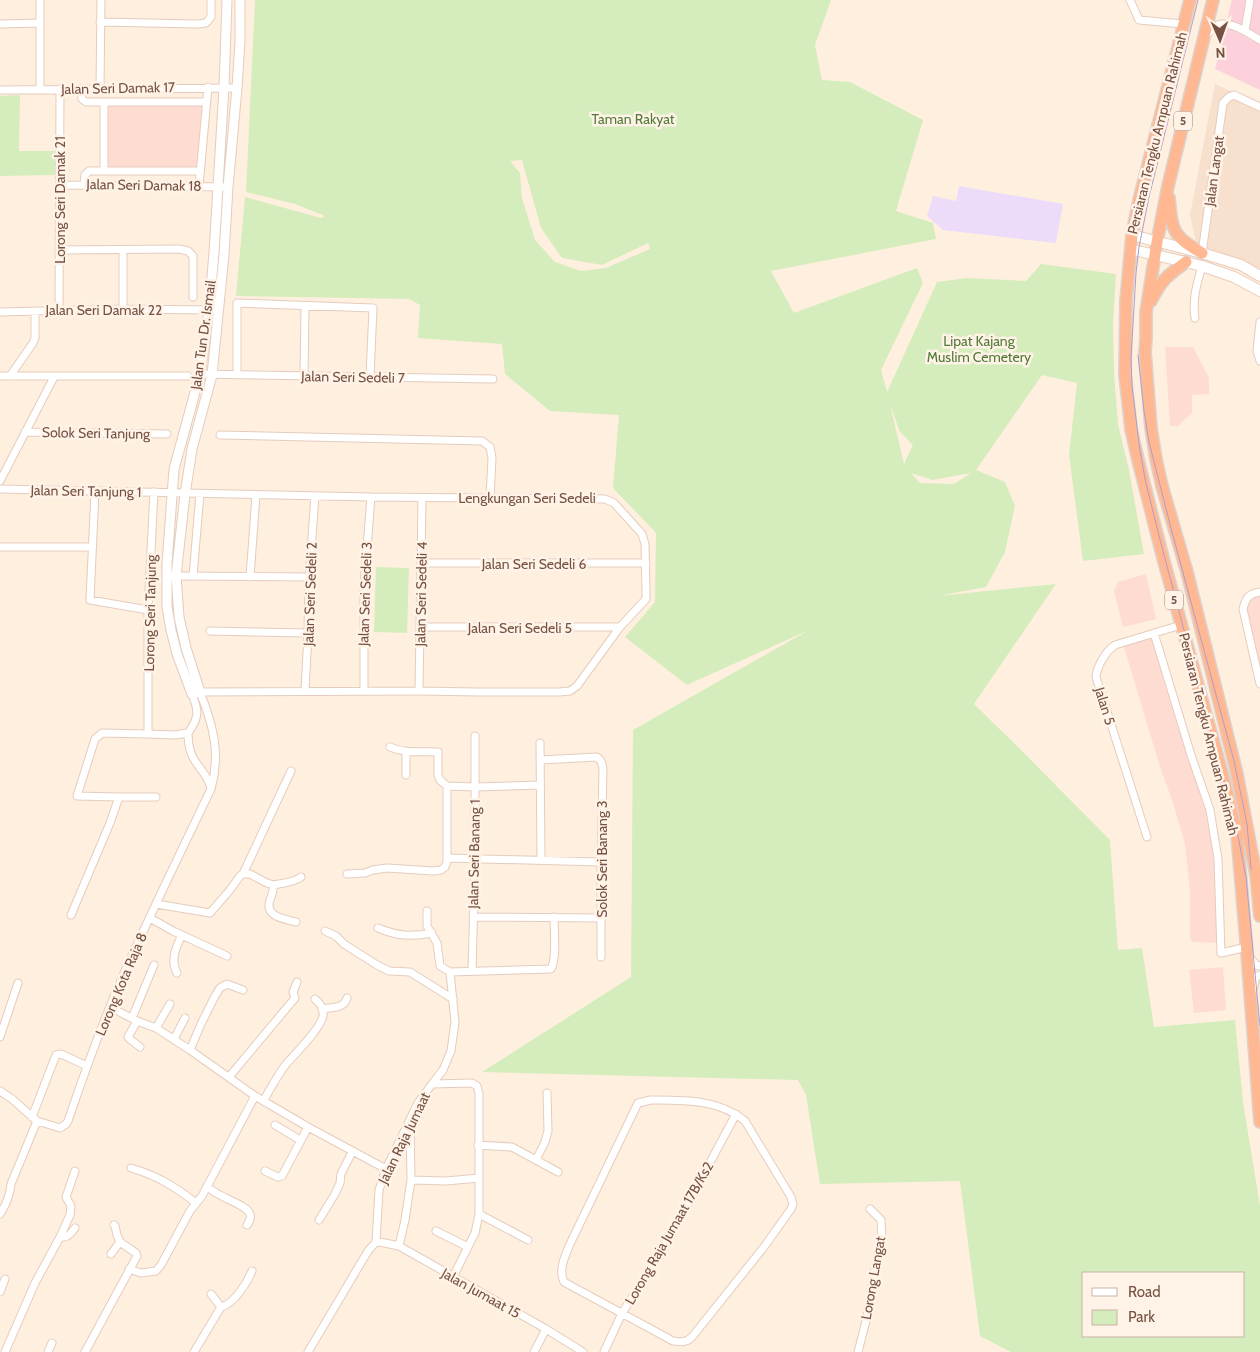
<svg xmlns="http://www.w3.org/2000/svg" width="1260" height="1352" font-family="Cabin,sans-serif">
  <rect width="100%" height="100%" fill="#ffefdf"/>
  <path fill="#f7e0cd" d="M 1215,84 L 1260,104 L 1260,276 L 1197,248 L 1190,215 Z"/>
  <path fill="#ffdcd2" d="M 203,104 L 197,168 L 107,168 L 106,105 Z
    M 1165,347 L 1193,347 L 1209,378 L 1209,394 L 1192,395 L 1192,413 L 1178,426 L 1170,426 Z
    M 1146,574 L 1156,619 L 1123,627 L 1114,591 L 1118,582 Z
    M 1260,594 L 1260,672 L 1247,610 L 1248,602 L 1253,596 Z
    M 1152,637 L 1207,810 L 1215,857 L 1219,943 L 1193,942 L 1190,939 L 1190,891 L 1185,844 L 1173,803 L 1160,767 L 1123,644 Z
    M 1223,967 L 1226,1010 L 1194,1013 L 1189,970 Z"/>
  <path fill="#ecdcfa" d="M 959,186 L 1063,204 L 1056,243 L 943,230 L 927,216 L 933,196 L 956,201 Z"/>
  <path fill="#fdd1db" d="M 1232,0 L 1260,0 L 1260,90 L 1215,69 Z"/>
  <path fill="#d5edbc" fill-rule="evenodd" d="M 255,0 L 831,0 L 815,45 L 822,80 L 850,82 L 923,120 L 896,211 L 933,223 L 936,239 L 771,271 L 794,313 L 917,268 L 923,283 L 881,370 L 887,392 L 937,282 L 967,278 L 1026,281 L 1041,264 L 1116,274 L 1113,324 L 1114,374 L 1118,424 L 1129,470 L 1144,554 L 1083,561 L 1069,455 L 1077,383 L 1042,375 L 976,470 L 1005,482 L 1015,506 L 1005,552 L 986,587 L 938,596 L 1056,584 L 974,704 L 1016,745 L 1110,840 L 1118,950 L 1142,948 L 1154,1027 L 1235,1020 L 1243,1102 L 1260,1206 L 1260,1352 L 1011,1352 L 980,1336 L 960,1181 L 820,1184 L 806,1095 L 798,1080 L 482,1072 L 631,977 L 633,730 L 809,630 L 687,685 L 625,637 L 655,602 L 656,533 L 613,488 L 619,415 L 550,411 L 505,374 L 502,344 L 418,338 L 420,305 L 409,299 L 236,296 L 245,197 L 321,218 L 325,216 L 295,204 L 246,192 ZM 522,160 L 541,228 L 562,258 L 602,265 L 648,243 L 650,249 L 606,268 L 581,271 L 555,262 L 535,240 L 522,198 L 520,173 L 510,161 ZM 890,404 L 900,432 L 913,445 L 904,464 ZM 911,473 L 932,480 L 971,473 L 954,484 L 920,483 ZM 1084,1273 L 1244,1273 L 1244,1336 L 1084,1336 Z
    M 20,95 L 19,151 L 55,151 L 55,175 L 0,176 L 0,96 Z
    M 376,567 L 409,568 L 407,633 L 374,632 Z"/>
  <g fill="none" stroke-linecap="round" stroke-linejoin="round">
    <defs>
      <path id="minor" d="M 40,0 L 40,89
        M 1130,0 L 1139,20 L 1183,24
        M 100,22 L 197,24 L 206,23 L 211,17 L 211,0
        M 0,24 L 40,23
        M 1245,31 L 1250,0
        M 1206,36 C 1209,32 1214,28 1218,25 C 1230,20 1250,34 1260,40
        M 81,89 L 82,99 L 86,102 L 206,102
        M 100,89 L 101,0
        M 0,90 L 237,88
        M 104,103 L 104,170
        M 84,184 L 85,175 L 89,171 L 200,171
        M 60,185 L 228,187
        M 199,186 L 208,87
        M 59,250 L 179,249 L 188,251 L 193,256 L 193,297
        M 123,250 L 123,309
        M 1202,253 L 1223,103 L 1229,97 L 1234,95 L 1260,107
        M 59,310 L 60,89
        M 0,312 L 123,309 L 212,310
        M 1195,318 C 1192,300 1197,283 1202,266
        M 1260,322 L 1257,351 L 1260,361
        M 200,374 L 493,379
        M 237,375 L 237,303 L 373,308 L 370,377
        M 0,376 L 188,376
        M 10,376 L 33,343 L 35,338 L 35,311
        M 304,376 L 305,306
        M 25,432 L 167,434
        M 220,435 L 482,441 L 490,447 L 492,458 L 490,498
        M 0,481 L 54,377
        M 0,489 L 371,497 L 605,499 L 614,503 L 642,534 L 645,544 L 646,592 L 646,599 L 620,627 L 577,686 L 570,691 L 559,692 L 478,692 L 419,691 L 200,692 C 213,725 221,753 211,789 C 186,841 160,894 136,947 C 109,1003 88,1062 68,1121 L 66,1124 L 60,1128 L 37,1121 L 12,1099 L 0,1091
        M 95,491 L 90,600 L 148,610
        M 0,547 L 92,547
        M 421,563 L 646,563
        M 172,576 L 309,577
        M 193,576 L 200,494
        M 250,577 L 256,495
        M 1260,592 C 1248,594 1246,598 1243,609 L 1260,684
        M 420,627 L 620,627
        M 210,631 L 308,633
        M 1154,633 L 1191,755 L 1210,810 L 1218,859 L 1221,953 L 1247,947
        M 305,691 L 308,633 L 309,577 L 315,496
        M 364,691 L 364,585 L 371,497
        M 419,691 L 422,498
        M 188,733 C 188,740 189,747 191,753 C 196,767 207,772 211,788
        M 148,734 L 148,610 L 154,492
        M 540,743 L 541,860
        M 390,747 C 406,754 421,751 438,752 L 438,775 L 440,780 L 447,786 L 475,787 L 540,785
        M 540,760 L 597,757 L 601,761 L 603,768 L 601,862 L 601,957
        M 406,775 L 406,752
        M 156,797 L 119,797 L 77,796 L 95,739 L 102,733 L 148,734 L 175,735 L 188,733 C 199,718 199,711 192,694
        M 1147,837 L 1096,677 C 1097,666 1106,651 1115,645 L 1181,625
        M 447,858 L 601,862
        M 243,874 L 291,771
        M 347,874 L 365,873 L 373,870 L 387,868 L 433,871 L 441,870 L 445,867 L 447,861 L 447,786
        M 273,885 C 283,883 293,883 301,877
        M 156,904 L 210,913 L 230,890 L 240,876 L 243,874 L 250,874 L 267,883 L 273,885 C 274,891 272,894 270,900 C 264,917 285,919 296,922
        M 427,911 L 427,926 L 437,943 L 440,966 L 450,972 L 551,969 C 557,959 554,929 554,917
        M 71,915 L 110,823 L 119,797
        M 473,917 L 602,918
        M 150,918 L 173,931 L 227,956
        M 378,928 C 397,936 411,937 432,933
        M 325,931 L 336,936 L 344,944 L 377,965 L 389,971 L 410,972 L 453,999
        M 1249,956 L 1256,965 L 1260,966
        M 472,971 L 475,859 L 475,736
        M 177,973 C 170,960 176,947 182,935
        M 1253,990 L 1256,977 L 1260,975
        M 110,1007 L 137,1021 L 156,1028 L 190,1050 L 255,1096 L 308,1127 L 386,1169
        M 322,1009 C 332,1007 344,1009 347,998
        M 132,1018 L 154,965
        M 137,1021 L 128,1037 L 131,1040 L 140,1047
        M 156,1028 L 170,1004
        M 0,1037 L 18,983
        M 174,1039 L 185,1018
        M 190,1050 L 201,1024 L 215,996 L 220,988 L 227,984 L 243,990
        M 229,1077 L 295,998 L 293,992 L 297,982
        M 432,1084 L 472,1083 L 477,1086 L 479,1094 L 479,1214 L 475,1233 L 453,1277
        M 264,1100 C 271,1088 278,1074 287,1063 C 296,1053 321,1028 323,1016 C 324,1008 320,1003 315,999
        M 651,1100 C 684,1100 719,1099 745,1121 L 791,1197 L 793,1204 L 791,1209 L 764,1247 L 692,1337 C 686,1343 681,1342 673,1341 L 564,1282 C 558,1270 565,1256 570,1244 L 638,1103 Z
        M 32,1117 L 56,1055 L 61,1054 L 87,1066
        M 275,1125 L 300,1140
        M 478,1145 L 512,1147 L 558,1172
        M 536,1160 L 545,1142 L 548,1131 L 547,1093
        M 131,1168 C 158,1176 174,1186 196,1203
        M 265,1171 L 278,1177 L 282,1176 L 308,1127
        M 411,1180 L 446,1181 L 479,1178
        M 207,1187 C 211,1189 215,1193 220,1195 C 228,1200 247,1206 250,1214 C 252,1218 249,1222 247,1225
        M 0,1214 C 6,1205 10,1195 11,1184 L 37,1121
        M 479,1214 L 528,1240
        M 319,1220 L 335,1194 L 340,1183 L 341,1174 L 352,1152
        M 114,1225 L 115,1226 L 117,1235 L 120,1242
        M 436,1231 L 468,1247
        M 60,1237 C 68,1238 70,1234 75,1228
        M 376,1242 L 385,1243 L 399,1246 L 546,1329 L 583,1352
        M 399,1246 L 405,1220 L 411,1180 L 410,1123
        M 129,1269 L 141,1273 L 156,1271 L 161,1265 L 190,1211 L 202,1196 L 255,1096
        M 0,1292 L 5,1279
        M 221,1307 C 234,1304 247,1283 252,1271
        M 5,1352 L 35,1283 L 60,1237 L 70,1215 L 71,1206 L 66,1197 L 75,1171
        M 48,1352 L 52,1343
        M 85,1352 L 137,1256 L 136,1253 L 120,1242 L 111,1254
        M 194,1352 L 221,1307 L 211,1294
        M 308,1352 L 368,1251 L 376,1242 L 379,1190 L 386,1169 L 418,1103 L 432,1084 L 443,1070 L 451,1051 L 455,1022 L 450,972
        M 534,1352 L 546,1329
        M 604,1352 L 622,1313 L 641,1284 L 685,1209 L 736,1114
        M 858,1352 L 867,1317 L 876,1263 L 882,1240 L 881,1220 L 870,1209"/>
      <path id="tertiary" d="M 227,0 L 224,87 L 214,253 L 209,310 L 200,374 L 174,469 L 167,564 L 167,607 L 171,630 L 177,654 L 192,694 L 200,692 L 186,648 L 179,617 L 176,576 L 185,494 L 192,449 L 212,375 L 224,255 L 228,187 L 237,88 L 240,41 L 240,0"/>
      <path id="secondary" d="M 1132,235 L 1202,253 L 1241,265 L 1260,276
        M 1130,249 L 1202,266 L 1234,277 L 1260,291"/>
      <path id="trunk" d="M 1190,0 L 1139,200 L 1132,235 L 1126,301 L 1125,375 L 1131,429 L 1138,460 L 1163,558 L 1224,780 L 1237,835 L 1247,953 L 1260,1122
        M 1213,0 L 1168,186 L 1157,242 L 1146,312 L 1146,338 L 1145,352 L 1151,428 L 1156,459 L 1162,486 L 1187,572 L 1237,774 L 1256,875 L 1260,916
        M 1169,198 C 1172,230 1172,236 1202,253
        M 1151,301 C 1162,279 1167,276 1186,262"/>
    </defs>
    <use href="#minor" stroke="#e5ccbd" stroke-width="9"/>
    <use href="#tertiary" stroke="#e5ccbd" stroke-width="11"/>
    <use href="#secondary" stroke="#ebccb9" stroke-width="12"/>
    <use href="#trunk" stroke="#dcd2ce" stroke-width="14"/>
    <use href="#minor" stroke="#fff" stroke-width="7"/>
    <use href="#tertiary" stroke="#fff" stroke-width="9"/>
    <use href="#secondary" stroke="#fff" stroke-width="10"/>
    <use href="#trunk" stroke="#ffb892" stroke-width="11"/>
    <path stroke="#b09dc8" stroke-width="1" d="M 1198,0 L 1149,197 L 1139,247 L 1136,273 L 1131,358 L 1132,386 L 1139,444 L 1145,479 L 1159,536 L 1236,826 L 1246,877 L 1260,1026
      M 1138,355 L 1144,411 L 1149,442 L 1172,532 L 1234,761 L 1247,824 L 1251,869"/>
  </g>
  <g text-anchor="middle" stroke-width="5" stroke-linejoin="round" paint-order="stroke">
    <g fill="#fff3e7" stroke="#a08275" stroke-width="1">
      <rect x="1174" y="111.5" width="18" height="19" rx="4"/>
      <rect x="1165" y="590.5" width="18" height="19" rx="4"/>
    </g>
    <g font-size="12" font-weight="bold" fill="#775244">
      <text x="1183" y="125">5</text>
      <text x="1174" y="604">5</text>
    </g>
    <g font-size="14" fill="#775244" stroke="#fff3e7">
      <text transform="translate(118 88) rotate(-1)" y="5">Jalan Seri Damak 17</text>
      <text transform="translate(1157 133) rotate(-76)" y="5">Persiaran Tengku Ampuan Rahimah</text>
      <text transform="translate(1214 171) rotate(-82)" y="5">Jalan Langat</text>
      <text transform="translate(144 185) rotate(1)" y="5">Jalan Seri Damak 18</text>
      <text transform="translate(60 200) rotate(-90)" y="5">Lorong Seri Damak 21</text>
      <text x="104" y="315">Jalan Seri Damak 22</text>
      <text transform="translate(203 335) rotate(-82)" y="5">Jalan Tun Dr. Ismail</text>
      <text transform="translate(353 377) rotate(1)" y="5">Jalan Seri Sedeli 7</text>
      <text transform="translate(96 433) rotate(1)" y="5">Solok Seri Tanjung</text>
      <text transform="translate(86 491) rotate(1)" y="5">Jalan Seri Tanjung 1</text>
      <text x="527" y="503">Lengkungan Seri Sedeli</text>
      <text x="534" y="569">Jalan Seri Sedeli 6</text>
      <text transform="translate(310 594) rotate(-88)" y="5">Jalan Seri Sedeli 2</text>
      <text transform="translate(365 594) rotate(-88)" y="5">Jalan Seri Sedeli 3</text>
      <text transform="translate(421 594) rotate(-89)" y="5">Jalan Seri Sedeli 4</text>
      <text transform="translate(150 613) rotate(-89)" y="5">Lorong Seri Tanjung</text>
      <text x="520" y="633">Jalan Seri Sedeli 5</text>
      <text transform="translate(1105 706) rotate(73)" y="5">Jalan 5</text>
      <text transform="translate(1209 734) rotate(76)" y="5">Persiaran Tengku Ampuan Rahimah</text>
      <text transform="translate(474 854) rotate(-89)" y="5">Jalan Seri Banang 1</text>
      <text transform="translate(602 859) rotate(-90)" y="5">Solok Seri Banang 3</text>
      <text transform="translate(121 984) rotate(-67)" y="5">Lorong Kota Raja 8</text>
      <text transform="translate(404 1138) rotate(-64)" y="5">Jalan Raja Jumaat</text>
      <text transform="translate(669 1233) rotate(-60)" y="5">Lorong Raja Jumaat 17B/Ks2</text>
      <text transform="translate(873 1278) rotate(-80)" y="5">Lorong Langat</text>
      <text transform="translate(481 1293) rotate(29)" y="5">Jalan Jumaat 15</text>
    </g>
    <g font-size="14" fill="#527939" stroke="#fff3e7">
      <text x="633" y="124">Taman Rakyat</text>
      <text x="979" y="346">Lipat Kajang<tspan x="979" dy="16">Muslim Cemetery</tspan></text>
    </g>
  </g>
  <rect x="1082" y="1272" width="162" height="65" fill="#fff3e7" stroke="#c9b3a6"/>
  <rect x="1092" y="1288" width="25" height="8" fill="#ffffff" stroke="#c9b3a6"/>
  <text x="1128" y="1297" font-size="15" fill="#775244">Road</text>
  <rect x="1092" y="1310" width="25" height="15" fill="#d5edbc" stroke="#c9b3a6"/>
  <text x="1128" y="1322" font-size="15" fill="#775244">Park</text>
  <g transform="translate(1220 40) rotate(178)" stroke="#fff3e7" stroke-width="4" paint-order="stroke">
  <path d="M0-4L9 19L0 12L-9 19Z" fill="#775244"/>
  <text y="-8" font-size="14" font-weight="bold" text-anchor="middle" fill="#775244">N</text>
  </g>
</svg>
